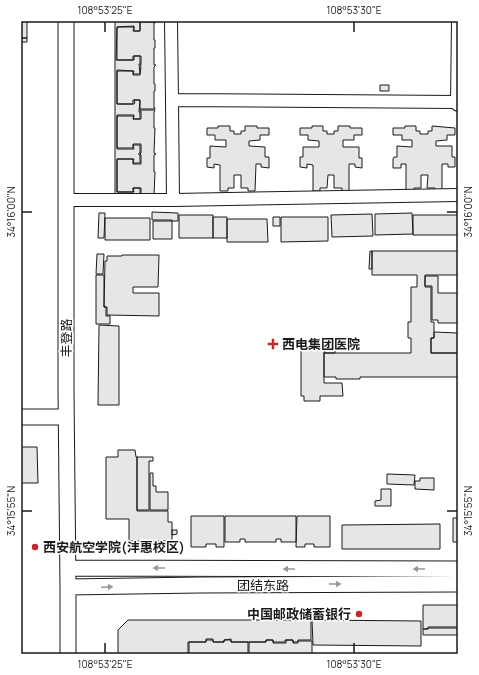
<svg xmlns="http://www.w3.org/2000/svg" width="479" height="675" font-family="Manrope,'Noto Sans SC',sans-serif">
  <rect width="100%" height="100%" fill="#fff"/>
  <path fill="#e6e6e6" stroke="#1a1a1a" d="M 21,21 L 27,21 L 27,38 L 21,38 Z
    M 115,21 L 154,21 L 140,21 L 140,31 L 134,31 L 134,26 L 117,27 L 116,60 L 134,60 L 134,56 L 140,56 L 140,64 L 139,64 L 140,74 L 133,74 L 134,71 L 117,70 L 117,104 L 134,104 L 135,102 L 134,102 L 134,100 L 140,100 L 139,112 L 140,112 L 140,119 L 133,119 L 134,115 L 117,115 L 117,149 L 134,149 L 133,145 L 140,145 L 140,153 L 139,153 L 139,155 L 140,155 L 140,163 L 133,163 L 134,159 L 117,159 L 117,192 L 134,192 L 133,188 L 140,188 L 140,196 L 115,198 Z
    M 140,22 L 155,22 L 155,23 L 154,23 L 154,40 L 155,40 L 155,48 L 154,48 L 154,65 L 156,65 L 154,67 L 154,84 L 155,84 L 155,91 L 154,91 L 154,108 L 155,108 L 155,109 L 140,109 L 140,100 L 133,100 L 133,104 L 117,104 L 117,71 L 133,71 L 133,75 L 140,75 L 141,66 L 140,65 L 141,65 L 141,56 L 133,56 L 133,59 L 134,59 L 133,60 L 117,60 L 117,27 L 134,27 L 133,31 L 140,31 Z
    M 21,38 L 27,38 L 27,42 L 21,42 Z
    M 380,85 L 389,85 L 389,91 L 380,91 Z
    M 140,110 L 155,110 L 154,112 L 154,128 L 155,128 L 154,153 L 156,154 L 154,155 L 154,172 L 155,172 L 154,196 L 141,196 L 141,188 L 133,188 L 133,192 L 117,192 L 117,159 L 133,159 L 133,164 L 141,164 L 141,155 L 140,154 L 141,153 L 141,144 L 133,144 L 133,148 L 117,148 L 117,116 L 134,116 L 133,119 L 141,119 L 141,111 L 140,111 Z
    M 218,126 L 230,126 L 230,131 L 234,131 L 234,134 L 241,134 L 241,131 L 245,131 L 245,126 L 257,126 L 257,128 L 269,128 L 269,135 L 260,135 L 260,140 L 249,141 L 249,146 L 265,147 L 265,157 L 269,157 L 269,168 L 261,167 L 261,164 L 256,164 L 255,191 L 248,191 L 248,188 L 241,188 L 241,175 L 234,175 L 234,188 L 228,188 L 228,191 L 220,191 L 220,165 L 214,164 L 214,168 L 207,167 L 207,158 L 210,158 L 210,146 L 226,147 L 226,140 L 215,140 L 215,135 L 207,135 L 207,128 L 218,128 Z
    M 312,126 L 323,126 L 323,131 L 327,131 L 327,134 L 334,134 L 334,131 L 338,131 L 338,126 L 350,126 L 350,128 L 362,128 L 362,135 L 354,135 L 354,140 L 343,140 L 343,147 L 359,147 L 359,158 L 362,158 L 362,168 L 355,167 L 355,164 L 349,164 L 349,191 L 342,191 L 342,188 L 334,188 L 334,175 L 328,175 L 327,188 L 320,188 L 320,191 L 313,191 L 313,165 L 307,164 L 307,168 L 300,167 L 300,157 L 303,157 L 303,147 L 319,147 L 319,141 L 308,140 L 308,135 L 300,135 L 300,128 L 312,128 Z
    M 405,126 L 416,126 L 416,131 L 420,131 L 420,134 L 428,134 L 428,131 L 432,131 L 432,126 L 455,128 L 455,135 L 447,135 L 447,140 L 436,141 L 436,146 L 452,146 L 452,157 L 455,157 L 455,167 L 448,167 L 448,164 L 442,164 L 442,191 L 435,191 L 435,188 L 427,188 L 428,175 L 421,175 L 421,188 L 414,188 L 414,191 L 406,191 L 406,164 L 401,164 L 401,168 L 393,168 L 393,159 L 394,157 L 397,157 L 397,146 L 412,147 L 412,140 L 402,140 L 402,135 L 393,135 L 393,128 L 405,128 Z
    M 152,212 L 178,213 L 178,221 L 172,221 L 172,220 L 152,220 Z
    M 99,213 L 105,213 L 104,238 L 98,238 Z
    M 412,213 L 413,234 L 375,235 L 375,214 Z
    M 372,214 L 373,236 L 332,237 L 331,215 Z
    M 179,215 L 213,215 L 213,238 L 179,238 Z
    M 413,215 L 458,215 L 458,235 L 413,235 Z
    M 213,217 L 227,217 L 227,238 L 213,238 Z
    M 273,217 L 280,217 L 280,226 L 273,226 Z
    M 281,217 L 328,217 L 328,241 L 281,242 Z
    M 105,218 L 150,218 L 150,240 L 105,240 Z
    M 227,219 L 267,219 L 268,242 L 227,242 Z
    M 153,221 L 172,221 L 172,239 L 153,239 Z
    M 370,251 L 372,251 L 372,269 L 369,269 Z
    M 372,251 L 458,251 L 458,275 L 425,275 L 425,287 L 431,287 L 431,322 L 434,322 L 434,338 L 431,338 L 431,353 L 458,353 L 458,377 L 360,377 L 360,379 L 336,379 L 336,377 L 324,377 L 324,353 L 411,353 L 411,338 L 408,338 L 408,322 L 411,322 L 411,287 L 417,287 L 417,275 L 372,275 Z
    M 97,254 L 104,254 L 103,274 L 96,274 Z
    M 122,255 L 159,255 L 158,287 L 133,287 L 133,293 L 159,293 L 159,316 L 107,315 L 107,307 L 104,307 L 105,261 L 107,261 L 107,256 L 122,256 Z
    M 96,275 L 104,275 L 104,307 L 106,307 L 106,316 L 110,316 L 110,324 L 96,324 Z
    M 425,276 L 438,276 L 438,293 L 458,293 L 458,323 L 438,323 L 438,320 L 432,320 L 432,286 L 425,286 Z
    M 99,325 L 119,326 L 119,405 L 98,405 Z
    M 434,332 L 458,333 L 458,353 L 431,353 L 431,338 L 434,338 Z
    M 324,346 L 324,383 L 342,383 L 343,396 L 320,396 L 320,401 L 304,401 L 304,396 L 301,396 L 301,347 Z
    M 325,347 L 335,347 L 335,353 L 325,353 Z
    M 21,447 L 37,447 L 38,483 L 21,483 Z
    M 118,450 L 135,450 L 136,457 L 137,457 L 137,511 L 168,511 L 168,522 L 172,522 L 172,541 L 129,541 L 129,519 L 106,519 L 106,457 L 118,457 Z
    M 137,457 L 153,457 L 153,461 L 149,461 L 149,510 L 137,510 Z
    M 150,473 L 153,473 L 153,486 L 156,486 L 156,492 L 168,492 L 168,510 L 150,510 Z
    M 387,474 L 415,475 L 414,485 L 387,484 Z
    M 420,478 L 434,478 L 434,490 L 415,489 L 415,481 L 420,481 Z
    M 381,489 L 391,489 L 391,506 L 375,506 L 375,501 L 381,500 Z
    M 191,516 L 224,516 L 224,547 L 216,547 L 216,544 L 206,544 L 206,547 L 191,547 Z
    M 225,516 L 296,516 L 296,542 L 281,542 L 281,539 L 276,539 L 276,542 L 245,542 L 245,539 L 240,539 L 240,542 L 225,542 Z
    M 297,516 L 330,516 L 330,547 L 314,547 L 314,544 L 305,544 L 305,547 L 296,547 Z
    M 453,518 L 458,518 L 458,542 L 453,542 Z
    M 440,524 L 440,549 L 342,549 L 342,525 Z
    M 172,530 L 177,530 L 177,534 L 172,535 Z
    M 423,605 L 458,605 L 458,627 L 428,627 L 428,629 L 423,629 Z
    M 297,619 L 311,619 L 311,640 L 298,640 L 298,642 L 293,642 L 293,640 L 285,640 L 285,642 L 273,642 L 273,640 L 266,640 L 266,642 L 231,642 L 231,639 L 224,640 L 224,642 L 213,642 L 213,639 L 206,639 L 206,642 L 188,642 L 188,654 L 118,654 L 118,630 L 128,620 L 297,620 Z
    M 312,620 L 421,621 L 421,646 L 313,645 Z
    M 428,628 L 458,628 L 458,635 L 423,635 L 423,629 L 428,629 Z
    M 206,640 L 213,640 L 213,642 L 224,642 L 224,640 L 231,640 L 231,642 L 248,642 L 248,654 L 189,654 L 189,642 L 206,642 Z
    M 266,640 L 273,640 L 273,643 L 286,643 L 286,640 L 293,640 L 293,643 L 298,643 L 298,641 L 312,641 L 312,654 L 249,654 L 249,642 L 266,642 Z"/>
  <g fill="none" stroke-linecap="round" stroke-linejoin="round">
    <defs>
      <path id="minor" d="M 171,21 L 172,100 L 457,102
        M 458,21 L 457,102 L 458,105
        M 172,100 L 173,200
        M 65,200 L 173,200 L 458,195"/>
      <path id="tertiary" d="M 66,21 L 66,391 L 68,587 L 68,654
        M 21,417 L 66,417
        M 68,568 L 458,569
        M 68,587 L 200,585 L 458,584"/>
    </defs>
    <use href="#minor" stroke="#1a1a1a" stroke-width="14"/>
    <use href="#tertiary" stroke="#1a1a1a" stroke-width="17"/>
    <use href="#minor" stroke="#fff" stroke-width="12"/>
    <use href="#tertiary" stroke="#fff" stroke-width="15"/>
  </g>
  <defs><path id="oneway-solid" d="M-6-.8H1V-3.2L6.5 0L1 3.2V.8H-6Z"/></defs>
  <g fill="#989898">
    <use href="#oneway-solid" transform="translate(159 568) rotate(-180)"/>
    <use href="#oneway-solid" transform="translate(289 569) rotate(-180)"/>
    <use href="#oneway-solid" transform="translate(419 569) rotate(-180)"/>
    <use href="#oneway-solid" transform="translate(335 584)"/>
    <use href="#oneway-solid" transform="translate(107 587) rotate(-2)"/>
  </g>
  <path fill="none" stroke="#1a1a1a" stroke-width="1.5" d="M 105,22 L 105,32M 354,22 L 354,32M 22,212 L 32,212M 447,212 L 457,212M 22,511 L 32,511M 447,511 L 457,511M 105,643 L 105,653M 354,643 L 354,653"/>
  <g fill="#c62828" stroke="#fff" stroke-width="1.5">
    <path d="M271 338h4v4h4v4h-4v4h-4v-4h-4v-4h4z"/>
    <circle cx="35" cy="547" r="4"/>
    <circle cx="359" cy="614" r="4"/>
  </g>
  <g text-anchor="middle" stroke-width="3" stroke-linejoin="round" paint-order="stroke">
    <g font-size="13" fill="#1a1a1a" stroke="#fff">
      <text transform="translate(66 338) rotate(-90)" y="5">丰登路</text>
      <text x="263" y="590">团结东路</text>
    </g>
    <g font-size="13" font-weight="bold" fill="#1a1a1a" stroke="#fff" text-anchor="start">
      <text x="282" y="349">西电集团医院</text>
      <text x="43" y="552">西安航空学院(沣惠校区)</text>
      <text x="351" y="619" text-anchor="end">中国邮政储蓄银行</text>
    </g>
  </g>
  <rect width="479" height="675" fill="none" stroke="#ffffff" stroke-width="44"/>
  <rect x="22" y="22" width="435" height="631" fill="none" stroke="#1a1a1a" stroke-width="1.5"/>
  <g font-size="10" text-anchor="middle" fill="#1a1a1a">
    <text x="105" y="14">108°53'25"E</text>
    <text x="354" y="14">108°53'30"E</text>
    <text transform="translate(11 212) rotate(-90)" y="4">34°16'00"N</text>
    <text transform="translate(468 212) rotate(-90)" y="4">34°16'00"N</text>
    <text transform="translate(11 511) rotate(-90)" y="4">34°15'55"N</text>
    <text transform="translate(468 511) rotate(-90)" y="4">34°15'55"N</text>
    <text x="105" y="668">108°53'25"E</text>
    <text x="354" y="668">108°53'30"E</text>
  </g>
</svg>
